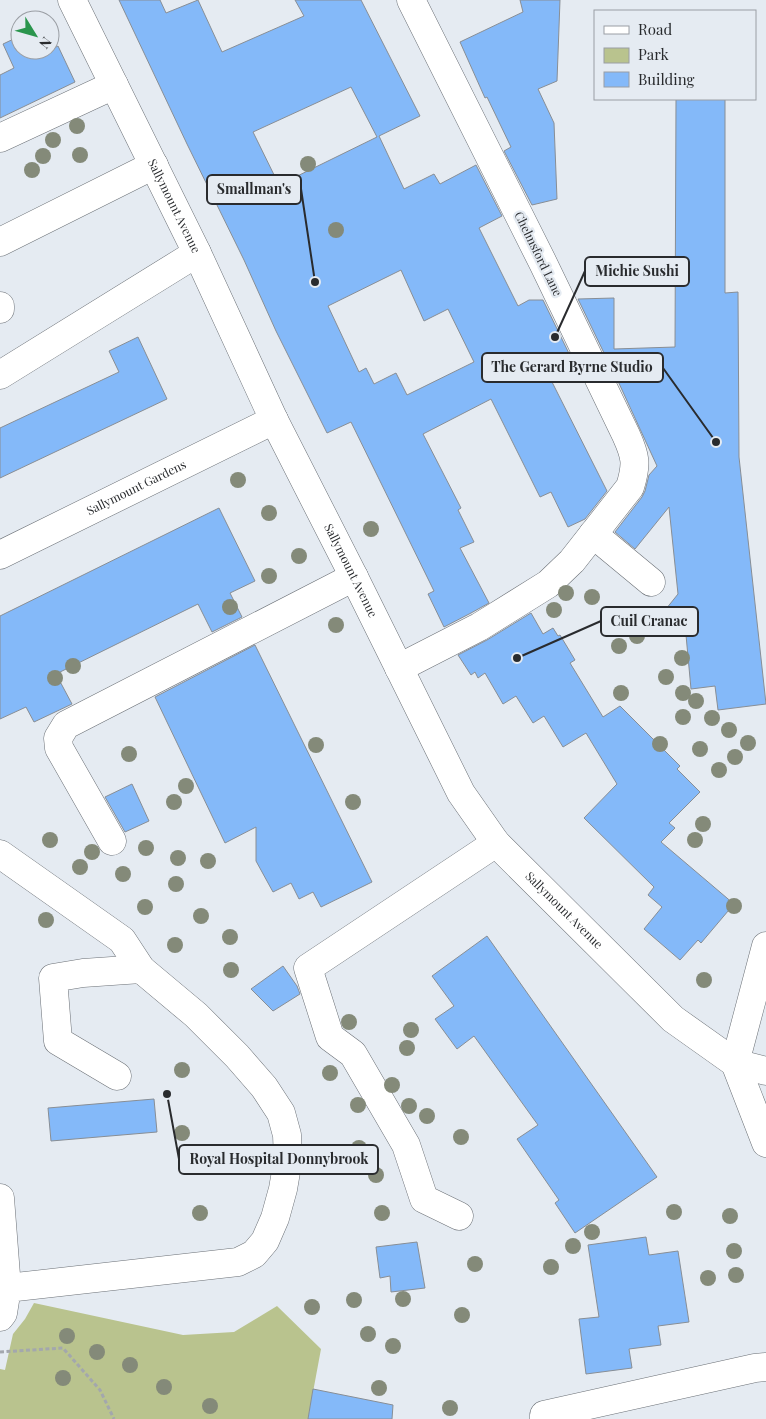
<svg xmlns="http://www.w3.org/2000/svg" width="766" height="1419" font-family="'Playfair Display',serif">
  <rect width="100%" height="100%" fill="#e5ebf2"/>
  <path fill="#b9c38e" d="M 34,1303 L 183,1335 L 234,1332 L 277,1306 L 321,1349 L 308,1419 L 0,1419 L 0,1369 L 5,1370 L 13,1334 L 25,1319 Z"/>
  <path fill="#84b9f9" stroke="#888e95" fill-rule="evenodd" d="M 119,0 L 160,0 L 166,13 L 198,0 L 222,52 L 304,16 L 295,0 L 361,0 L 420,116 L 379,136 L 404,189 L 434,174 L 440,184 L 476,165 L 502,216 L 479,228 L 518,306 L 529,300 L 543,300 L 577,370 L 552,382 L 607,491 L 585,519 L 568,527 L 551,492 L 540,497 L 491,399 L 423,434 L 461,508 L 458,510 L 474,542 L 460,548 L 489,603 L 471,613 L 444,627 L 428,594 L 434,591 L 351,422 L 327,433 L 276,331 L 244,260 L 187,144 ZM 351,87 L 377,137 L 279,185 L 253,132 ZM 401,270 L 424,321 L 448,309 L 474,362 L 407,395 L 396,373 L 374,384 L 366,368 L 359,372 L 328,306 Z
    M 520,0 L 560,0 L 557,81 L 538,89 L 554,123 L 557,199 L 532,205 L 504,151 L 511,147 L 487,97 L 485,98 L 460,42 L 523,12 Z
    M 20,36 L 20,50 L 50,50 L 50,40 L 54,48 L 58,46 L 75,82 L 0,118 L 0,75 L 14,68 L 3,44 Z
    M 676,99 L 725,99 L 725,293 L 738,292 L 739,457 L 766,704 L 718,710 L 715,686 L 691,689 L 686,635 L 662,614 L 678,594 L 669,507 L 635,549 L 615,532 L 642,497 L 645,491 L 649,475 L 657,466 L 606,355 L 605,355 L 578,299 L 614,298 L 614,349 L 675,347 Z
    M 138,337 L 167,399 L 0,478 L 0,428 L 119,372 L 109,351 Z
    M 219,508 L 255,581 L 230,593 L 242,617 L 212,632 L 198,604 L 56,674 L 72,704 L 34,722 L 26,707 L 0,719 L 0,616 Z
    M 531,613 L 543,634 L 553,628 L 558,636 L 560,635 L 575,660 L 570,663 L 603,717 L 620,706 L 680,766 L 677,769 L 700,792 L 669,823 L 675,828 L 661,842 L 734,904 L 701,943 L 698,940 L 680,960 L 644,929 L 662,907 L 648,895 L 654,887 L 584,818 L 617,784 L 586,733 L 563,747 L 544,716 L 533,723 L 516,696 L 503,704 L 485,673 L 478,678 L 475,672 L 471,675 L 458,655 L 487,640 Z
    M 255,645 L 372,882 L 321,907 L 313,892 L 299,899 L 291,883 L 273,892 L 256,861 L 256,827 L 225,843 L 155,697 Z
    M 132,784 L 149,821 L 125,832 L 105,797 Z
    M 487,936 L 657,1177 L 575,1233 L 555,1203 L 559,1200 L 517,1139 L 538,1125 L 474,1036 L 457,1049 L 435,1019 L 454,1006 L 432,976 Z
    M 283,966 L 297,986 L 300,994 L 273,1011 L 251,989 Z
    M 154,1099 L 157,1132 L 51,1141 L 48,1108 Z
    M 646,1237 L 649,1255 L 678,1251 L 689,1322 L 658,1326 L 661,1345 L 629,1349 L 632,1368 L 586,1374 L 579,1319 L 599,1317 L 588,1245 Z
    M 417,1242 L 425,1288 L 391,1292 L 390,1276 L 380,1278 L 376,1247 Z
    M 313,1389 L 393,1405 L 392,1419 L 308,1419 Z"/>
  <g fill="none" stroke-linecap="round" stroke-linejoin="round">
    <defs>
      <g id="minor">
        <path id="s1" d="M 72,0 L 197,253 L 274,420 L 354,577 L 461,793 L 496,843 L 673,1019 L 735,1063 L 766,1071"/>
        <path d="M 0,138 L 114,85"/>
        <path d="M 0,242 L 154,165"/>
        <path d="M 0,306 L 0,309"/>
        <path d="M 0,375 L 197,253"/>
        <path d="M 593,534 L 651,582"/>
        <path id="s2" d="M 0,555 L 274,420"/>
        <path d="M 399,668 L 479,627 L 548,584 L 572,561 L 630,487 C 637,464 636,457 626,435 L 543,263 L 411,0"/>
        <path d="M 112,841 L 59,748 L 58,738 L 66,725 L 354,577"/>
        <path d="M 0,854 L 122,940 L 141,969 L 196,1015 L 237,1056 L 264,1087 L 281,1113 L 287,1135 L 288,1160 L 283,1189 L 275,1218 L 265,1241 L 254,1254 L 238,1262 L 7,1288 L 3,1313 L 0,1317"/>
        <path d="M 735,1063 L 766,946"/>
        <path d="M 735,1063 L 766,1143"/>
        <path d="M 117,1076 L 58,1041 L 53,978 L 83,973 L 141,969"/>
        <path d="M 0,1198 L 7,1288"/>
        <path d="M 459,1216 L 424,1199 L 406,1145 L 353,1054 L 330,1037 L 308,968 L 496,843"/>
        <path d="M 544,1419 L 544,1415 L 755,1368 L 766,1367"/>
      </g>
    </defs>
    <use href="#minor" stroke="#6b7076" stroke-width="29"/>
    <path stroke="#a3a7ad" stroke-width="3" stroke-dasharray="4 2.5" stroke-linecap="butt" d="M 0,1352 L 63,1348 L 100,1390 L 114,1419"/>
    <use href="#minor" stroke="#fff" stroke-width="28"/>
  </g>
  <g fill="#848a79">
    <circle cx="77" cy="126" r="8"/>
    <circle cx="53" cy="140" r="8"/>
    <circle cx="80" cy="155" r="8"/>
    <circle cx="43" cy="156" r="8"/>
    <circle cx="308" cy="164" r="8"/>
    <circle cx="32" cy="170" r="8"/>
    <circle cx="336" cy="230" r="8"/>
    <circle cx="238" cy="480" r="8"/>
    <circle cx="269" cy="513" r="8"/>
    <circle cx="371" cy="529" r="8"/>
    <circle cx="299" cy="556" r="8"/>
    <circle cx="269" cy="576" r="8"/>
    <circle cx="566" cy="593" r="8"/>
    <circle cx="592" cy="597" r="8"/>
    <circle cx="230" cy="607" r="8"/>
    <circle cx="554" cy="610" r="8"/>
    <circle cx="336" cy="625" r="8"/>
    <circle cx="637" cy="636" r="8"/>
    <circle cx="619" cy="646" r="8"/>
    <circle cx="682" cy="658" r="8"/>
    <circle cx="73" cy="666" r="8"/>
    <circle cx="666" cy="677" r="8"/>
    <circle cx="55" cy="678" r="8"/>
    <circle cx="621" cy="693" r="8"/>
    <circle cx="683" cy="693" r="8"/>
    <circle cx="696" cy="701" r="8"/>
    <circle cx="683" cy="717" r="8"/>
    <circle cx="712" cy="718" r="8"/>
    <circle cx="729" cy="730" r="8"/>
    <circle cx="748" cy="743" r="8"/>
    <circle cx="660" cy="744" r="8"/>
    <circle cx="316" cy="745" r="8"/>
    <circle cx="700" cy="749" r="8"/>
    <circle cx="129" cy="754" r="8"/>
    <circle cx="735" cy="757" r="8"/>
    <circle cx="719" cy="770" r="8"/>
    <circle cx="186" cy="786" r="8"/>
    <circle cx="174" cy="802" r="8"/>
    <circle cx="353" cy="802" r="8"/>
    <circle cx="703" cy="824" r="8"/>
    <circle cx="50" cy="840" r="8"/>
    <circle cx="695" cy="840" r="8"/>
    <circle cx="146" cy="848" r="8"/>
    <circle cx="92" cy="852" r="8"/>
    <circle cx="178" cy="858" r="8"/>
    <circle cx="208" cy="861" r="8"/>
    <circle cx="80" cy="867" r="8"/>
    <circle cx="123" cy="874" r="8"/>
    <circle cx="176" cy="884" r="8"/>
    <circle cx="734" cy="906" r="8"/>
    <circle cx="145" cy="907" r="8"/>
    <circle cx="201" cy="916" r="8"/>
    <circle cx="46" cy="920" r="8"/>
    <circle cx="230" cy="937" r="8"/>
    <circle cx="175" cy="945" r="8"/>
    <circle cx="231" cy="970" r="8"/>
    <circle cx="704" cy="980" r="8"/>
    <circle cx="349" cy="1022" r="8"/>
    <circle cx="411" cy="1030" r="8"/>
    <circle cx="407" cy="1048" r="8"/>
    <circle cx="182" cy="1070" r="8"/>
    <circle cx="330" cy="1073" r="8"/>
    <circle cx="392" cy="1085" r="8"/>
    <circle cx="358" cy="1105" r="8"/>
    <circle cx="409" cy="1106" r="8"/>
    <circle cx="427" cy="1116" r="8"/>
    <circle cx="182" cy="1133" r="8"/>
    <circle cx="461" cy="1137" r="8"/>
    <circle cx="359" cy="1148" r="8"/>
    <circle cx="376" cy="1175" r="8"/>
    <circle cx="674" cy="1212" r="8"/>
    <circle cx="200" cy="1213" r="8"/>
    <circle cx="382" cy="1213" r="8"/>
    <circle cx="730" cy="1216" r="8"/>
    <circle cx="592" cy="1232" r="8"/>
    <circle cx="573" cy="1246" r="8"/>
    <circle cx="734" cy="1251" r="8"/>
    <circle cx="475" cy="1264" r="8"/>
    <circle cx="551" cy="1267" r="8"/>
    <circle cx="736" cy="1275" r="8"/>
    <circle cx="708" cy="1278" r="8"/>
    <circle cx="403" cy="1299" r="8"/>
    <circle cx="354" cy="1300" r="8"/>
    <circle cx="312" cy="1307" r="8"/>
    <circle cx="462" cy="1315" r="8"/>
    <circle cx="368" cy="1334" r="8"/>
    <circle cx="67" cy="1336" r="8"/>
    <circle cx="393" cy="1346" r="8"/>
    <circle cx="97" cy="1352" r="8"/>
    <circle cx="130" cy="1365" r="8"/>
    <circle cx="63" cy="1378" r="8"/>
    <circle cx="164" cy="1387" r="8"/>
    <circle cx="379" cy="1388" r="8"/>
    <circle cx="210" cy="1406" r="8"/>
    <circle cx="450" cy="1408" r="8"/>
  </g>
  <g text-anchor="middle" stroke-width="4.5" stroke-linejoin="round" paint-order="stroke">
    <g font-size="12" fill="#292b2e" stroke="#e5ebf2">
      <text dy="4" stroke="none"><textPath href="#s1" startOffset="230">Sallymount Avenue</textPath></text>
      <text transform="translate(538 254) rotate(64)" y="4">Chelmsford Lane</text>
      <text dy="4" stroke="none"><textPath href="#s2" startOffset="152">Sallymount Gardens</textPath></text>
      <text dy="4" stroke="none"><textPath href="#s1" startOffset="635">Sallymount Avenue</textPath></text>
      <text dy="4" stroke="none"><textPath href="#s1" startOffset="1040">Sallymount Avenue</textPath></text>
    </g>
  </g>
  <path fill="none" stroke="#292b2e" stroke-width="2" d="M315 282L301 189M555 337L585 271M716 442L663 368M517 658L601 621M167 1094L179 1159"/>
  <g fill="#292b2e" stroke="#e5ebf2" stroke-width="2">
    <circle cx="315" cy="282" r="5"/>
    <circle cx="555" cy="337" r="5"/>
    <circle cx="716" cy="442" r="5"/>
    <circle cx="517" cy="658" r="5"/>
    <circle cx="167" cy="1094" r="5"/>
  </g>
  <g fill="#e5ebf2" stroke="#292b2e" stroke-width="2">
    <rect x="207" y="175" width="94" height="29" rx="5"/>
    <rect x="585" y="257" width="104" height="29" rx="5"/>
    <rect x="482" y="353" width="181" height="29" rx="5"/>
    <rect x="601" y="607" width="97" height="29" rx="5"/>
    <rect x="179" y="1145" width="199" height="29" rx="5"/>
  </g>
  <g font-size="14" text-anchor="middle" font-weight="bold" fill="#292b2e">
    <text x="254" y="194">Smallman's</text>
    <text x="637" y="276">Michie Sushi</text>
    <text x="572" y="372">The Gerard Byrne Studio</text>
    <text x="649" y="626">Cuil Cranac</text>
    <text x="279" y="1164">Royal Hospital Donnybrook</text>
  </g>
  <rect x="594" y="10" width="162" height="90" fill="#e5ebf2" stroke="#9a9ea4"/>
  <rect x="604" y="26" width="25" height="8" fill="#ffffff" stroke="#9a9ea4"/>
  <text x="638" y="35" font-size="15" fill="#292b2e">Road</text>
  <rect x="604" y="48" width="25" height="15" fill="#b9c38e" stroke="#9a9ea4"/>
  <text x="638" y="60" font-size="15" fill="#292b2e">Park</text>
  <rect x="604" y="72" width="25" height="15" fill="#84b9f9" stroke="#9a9ea4"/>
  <text x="638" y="85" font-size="15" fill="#292b2e">Building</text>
  <g transform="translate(35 35) rotate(127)"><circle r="24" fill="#e5ebf2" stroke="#9a9ea4"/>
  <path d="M0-4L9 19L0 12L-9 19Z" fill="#2a954d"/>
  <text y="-8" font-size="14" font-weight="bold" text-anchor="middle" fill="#292b2e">N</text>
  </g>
</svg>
